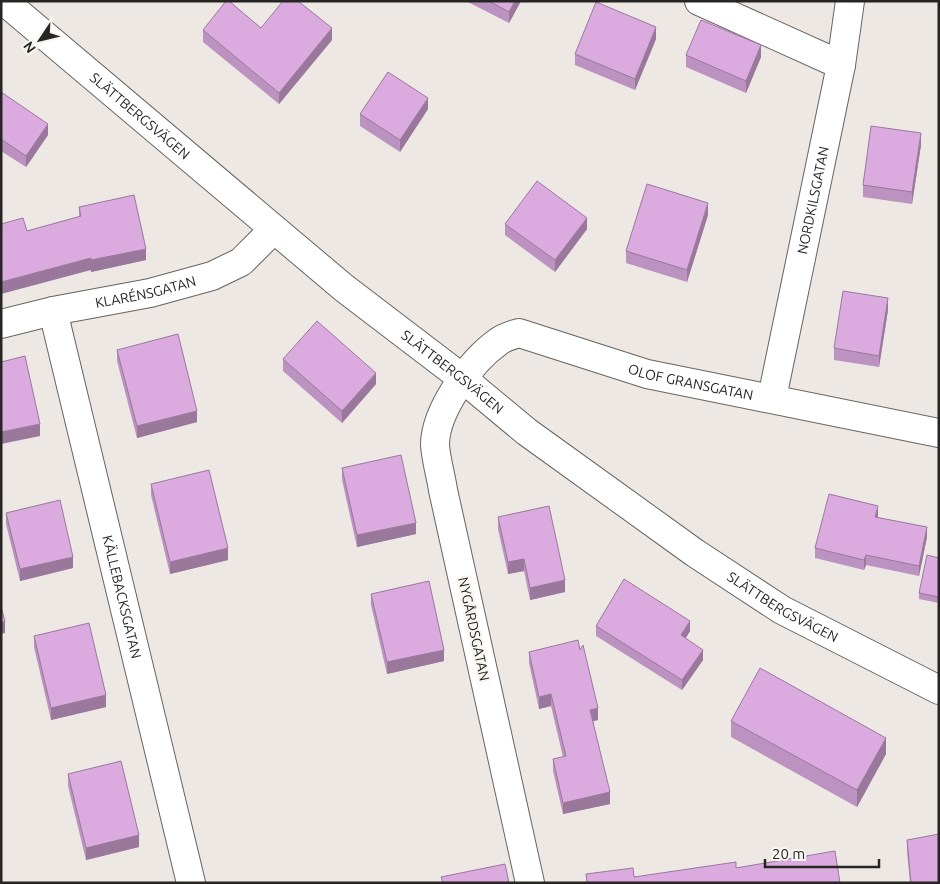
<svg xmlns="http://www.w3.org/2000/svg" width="940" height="884" font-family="Ubuntu,sans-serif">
  <rect width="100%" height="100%" fill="#ede8e4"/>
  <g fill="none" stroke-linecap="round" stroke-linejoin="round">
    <defs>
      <g id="minor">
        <path id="s1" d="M 4,1 L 344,288 L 462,378 L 527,432 L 695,553 L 782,610 L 939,690"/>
        <path d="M 699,1 L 841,65"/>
        <path id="s2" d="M 53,311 L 191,883"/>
        <path id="s3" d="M 1,324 L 53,311 L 150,293 L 212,276 L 241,262 L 273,230"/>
        <path id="s4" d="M 772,398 L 841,65 L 850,1"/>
        <path id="s5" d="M 530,883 L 443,490 C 441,476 436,460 435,445 C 435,411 471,361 498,342 C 504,337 512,335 519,333 L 647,374 L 939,433"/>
      </g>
    </defs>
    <use href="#minor" stroke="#676360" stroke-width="30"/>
    <use href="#minor" stroke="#fff" stroke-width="28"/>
  </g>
  <path fill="#bc93c0" d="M 466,1 L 521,1 L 509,23 Z
    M 261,28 L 332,40 L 279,104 L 203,42 L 203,30 Z
    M 656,39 L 635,90 L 575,65 L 575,54 Z
    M 686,55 L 761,57 L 746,93 L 686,67 Z
    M 1,92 L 48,135 L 26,167 L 1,151 Z
    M 428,109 L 400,152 L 360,126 L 360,114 Z
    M 921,145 L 912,204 L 863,197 L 863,185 Z
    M 79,207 L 146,260 L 91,272 L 91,270 L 27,231 L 79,217 Z
    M 708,215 L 687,282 L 626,263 L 626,251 Z
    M 505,224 L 587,229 L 555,272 L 505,235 Z
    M 888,310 L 879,367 L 834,360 L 834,348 Z
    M 117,350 L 197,422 L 137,438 L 117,361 Z
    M 283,359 L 376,384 L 342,423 L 283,371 Z
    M 342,468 L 416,534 L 357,547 L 342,480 Z
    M 151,484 L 228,560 L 170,574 L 151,495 Z
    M 6,513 L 73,568 L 20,581 L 6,524 Z
    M 878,516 L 877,517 L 927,537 L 919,576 L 866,565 L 864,570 L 815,558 L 815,548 Z
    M 498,517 L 565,592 L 530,600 L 524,571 L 508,574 L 498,529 Z
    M 939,558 L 939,603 L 919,599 L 919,593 Z
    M 371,594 L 444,661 L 387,674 L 371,605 Z
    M 596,626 L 690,631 L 686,638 L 703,660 L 682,690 L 596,636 Z
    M 34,636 L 106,707 L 51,720 L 34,647 Z
    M 529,652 L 598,720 L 593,721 L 610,804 L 563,814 L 553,771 L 553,759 L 563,757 L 551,706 L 539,709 L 529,663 Z
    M 731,721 L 886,754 L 857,807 L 731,737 Z
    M 68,774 L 139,847 L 86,860 L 68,786 Z
    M 907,840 L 939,883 L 910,883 L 907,851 Z"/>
  <path fill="#99789c" d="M 515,1 L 521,1 L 509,23 L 509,12 Z
    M 656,27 L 656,39 L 635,90 L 635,79 Z
    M 332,28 L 332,40 L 279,104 L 279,93 Z
    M 761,45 L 761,57 L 746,93 L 746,81 Z
    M 428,98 L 428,109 L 400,152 L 400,140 Z
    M 48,124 L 48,135 L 26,167 L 26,156 Z
    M 921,133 L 921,145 L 912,204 L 912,192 Z
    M 708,203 L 708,215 L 687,282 L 687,270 Z
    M 587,218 L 587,229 L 555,272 L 555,260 Z
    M 146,249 L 146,260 L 91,272 L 91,260 Z
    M 91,258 L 91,270 L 1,294 L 1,282 Z
    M 888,298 L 888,310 L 879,367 L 879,356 Z
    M 376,373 L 376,384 L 342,423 L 342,411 Z
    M 197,411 L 197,422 L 137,438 L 137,426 Z
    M 40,424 L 40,436 L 1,444 L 1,432 Z
    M 878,506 L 878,516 L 875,527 L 875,517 Z
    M 416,523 L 416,534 L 357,547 L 357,535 Z
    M 927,527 L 927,537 L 919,576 L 919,566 Z
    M 228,548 L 228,560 L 170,574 L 170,562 Z
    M 866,555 L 866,565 L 864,570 L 864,560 Z
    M 73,557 L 73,568 L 20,581 L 20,569 Z
    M 524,559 L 524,571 L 508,574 L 508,562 Z
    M 565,580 L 565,592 L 530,600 L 530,588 Z
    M 690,621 L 690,631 L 681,645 L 681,635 Z
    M 1,622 L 5,622 L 5,633 L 1,634 Z
    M 444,650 L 444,661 L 387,674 L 387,662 Z
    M 703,650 L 703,660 L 682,690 L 682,680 Z
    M 551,694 L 551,706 L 539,709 L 539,697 Z
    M 106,695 L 106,707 L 51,720 L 51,708 Z
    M 598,708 L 598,720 L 590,722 L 590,710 Z
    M 886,738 L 886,754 L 857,807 L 857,790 Z
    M 610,792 L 610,804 L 563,814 L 563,803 Z
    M 139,835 L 139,847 L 86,860 L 86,848 Z"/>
  <path fill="#dbabdf" stroke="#99789c" d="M 226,1 L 229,1 L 261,28 L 283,1 L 298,1 L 332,28 L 279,93 L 203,30 Z
    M 489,1 L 515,1 L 509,12 Z
    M 596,2 L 656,27 L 635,79 L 575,54 Z
    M 701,20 L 761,45 L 746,81 L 686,55 Z
    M 388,72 L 428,98 L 400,140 L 360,114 Z
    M 1,92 L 48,124 L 26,156 L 1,139 Z
    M 871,126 L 921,133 L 912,192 L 863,185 Z
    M 537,181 L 587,218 L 555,260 L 505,224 Z
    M 647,184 L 708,203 L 687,270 L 626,251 Z
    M 134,195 L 146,249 L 91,260 L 91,258 L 1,282 L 1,224 L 23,218 L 27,231 L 81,216 L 79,207 Z
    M 843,291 L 888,298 L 879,356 L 834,348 Z
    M 317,321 L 376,373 L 342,411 L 283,359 Z
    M 178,334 L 197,411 L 137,426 L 117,350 Z
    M 25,356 L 40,424 L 1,432 L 1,362 Z
    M 401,455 L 416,523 L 357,535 L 342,468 Z
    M 209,470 L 228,548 L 170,562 L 151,484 Z
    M 829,494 L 878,506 L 875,517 L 927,527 L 919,566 L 866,555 L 864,560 L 815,548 Z
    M 60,500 L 73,557 L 20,569 L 6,513 Z
    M 549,506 L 565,580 L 530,588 L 524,559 L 508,562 L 498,517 Z
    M 927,555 L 939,558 L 939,597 L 919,593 Z
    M 624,579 L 690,621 L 681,635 L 703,650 L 682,680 L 596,626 Z
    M 429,581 L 444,650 L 387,662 L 371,594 Z
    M 1,606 L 5,622 L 1,622 Z
    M 89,623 L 106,695 L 51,708 L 34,636 Z
    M 578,640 L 580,650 L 583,645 L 598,708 L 590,710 L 610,792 L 563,803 L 553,759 L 566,756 L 551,694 L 539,697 L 529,652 Z
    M 760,668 L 886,738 L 857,790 L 731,721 Z
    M 121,761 L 139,835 L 86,848 L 68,774 Z
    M 939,834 L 939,883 L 911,883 L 907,840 Z
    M 835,851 L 840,883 L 587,883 L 586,874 L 633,868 L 634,877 L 736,862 L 736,868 Z
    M 505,864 L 509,883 L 443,883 L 441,877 Z"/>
  <g text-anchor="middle" stroke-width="5" stroke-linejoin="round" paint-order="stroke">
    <g font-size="14" fill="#282625" stroke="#faf6f1">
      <text dy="5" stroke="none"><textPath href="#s1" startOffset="178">SLÄTTBERGSVÄGEN</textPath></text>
      <text dy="5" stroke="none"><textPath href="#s4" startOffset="202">NORDKILSGATAN</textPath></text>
      <text dy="5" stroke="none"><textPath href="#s3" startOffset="148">KLARÉNSGATAN</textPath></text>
      <text dy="5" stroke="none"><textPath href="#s1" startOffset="582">SLÄTTBERGSVÄGEN</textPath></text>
      <text dy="5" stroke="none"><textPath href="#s5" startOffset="774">OLOF GRANSGATAN</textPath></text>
      <text dy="5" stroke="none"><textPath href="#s2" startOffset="294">KÄLLEBACKSGATAN</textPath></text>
      <text dy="5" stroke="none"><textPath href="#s1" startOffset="988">SLÄTTBERGSVÄGEN</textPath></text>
      <text transform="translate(474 629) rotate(78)" y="5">NYGÅRDSGATAN</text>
    </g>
  </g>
  <rect width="940" height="884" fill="none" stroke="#282625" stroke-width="5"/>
  <g transform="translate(40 40) rotate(235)" stroke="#faf6f1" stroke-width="4" paint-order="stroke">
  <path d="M0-4L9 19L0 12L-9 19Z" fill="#282625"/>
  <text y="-8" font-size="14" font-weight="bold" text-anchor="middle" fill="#282625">N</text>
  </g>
  <path d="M765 859v8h114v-8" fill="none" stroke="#282625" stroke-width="2.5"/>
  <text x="772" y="859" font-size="15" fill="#282625" stroke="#faf6f1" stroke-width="4" paint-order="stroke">20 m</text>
</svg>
